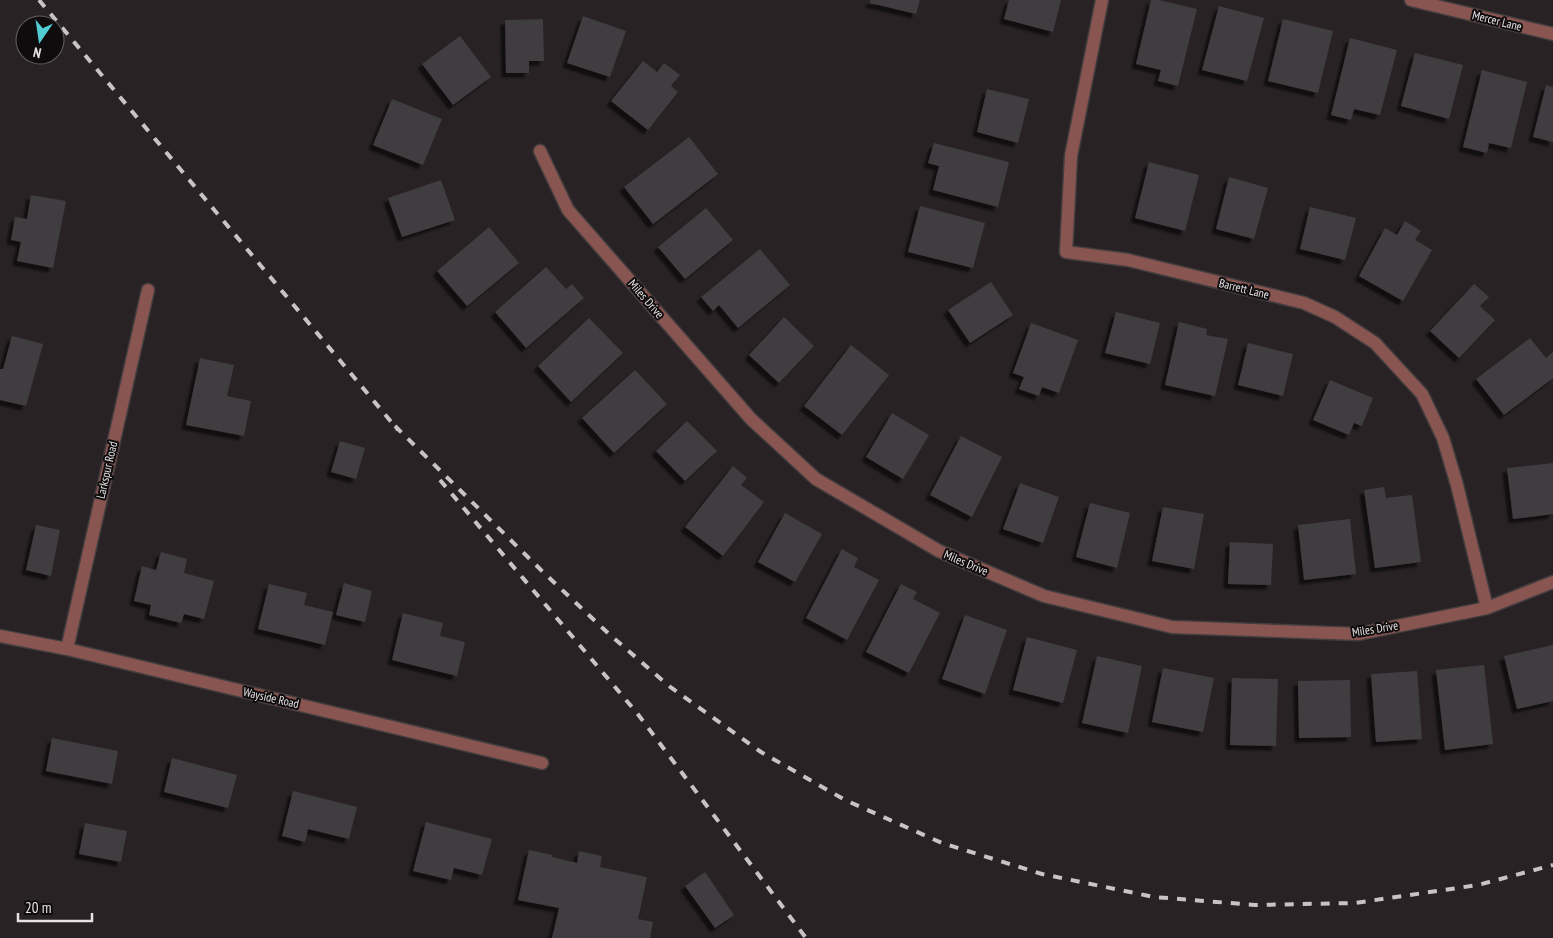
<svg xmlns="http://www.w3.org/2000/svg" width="1553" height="938" font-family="'PT Sans Narrow',sans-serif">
  <defs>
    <filter id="shadow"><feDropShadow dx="-4.5" dy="4.5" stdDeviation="1" flood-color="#0009"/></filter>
  </defs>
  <rect width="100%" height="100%" fill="#282224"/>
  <path fill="#403c41" filter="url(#shadow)" d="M 870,0 L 920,0 L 916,14 L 870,3 Z
    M 1009,0 L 1061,0 L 1053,32 L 1004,19 Z
    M 1151,0 L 1159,0 L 1197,9 L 1178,86 L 1158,81 L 1161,70 L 1136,64 Z
    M 1219,6 L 1264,18 L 1247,81 L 1202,70 Z
    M 583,16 L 626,31 L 610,77 L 567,63 Z
    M 543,19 L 544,61 L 529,61 L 529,73 L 506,73 L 505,20 Z
    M 1283,19 L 1333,31 L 1318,93 L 1268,81 Z
    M 460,36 L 491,77 L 453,105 L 422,64 Z
    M 1350,38 L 1397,50 L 1380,115 L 1354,109 L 1351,120 L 1331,115 Z
    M 1415,53 L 1463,65 L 1449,119 L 1401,106 Z
    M 643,61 L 657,72 L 664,63 L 680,75 L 671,86 L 678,92 L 648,130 L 611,101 Z
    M 1482,70 L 1527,82 L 1511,148 L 1489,143 L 1487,153 L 1463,147 Z
    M 1546,85 L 1553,87 L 1553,142 L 1533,137 Z
    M 987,89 L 1029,99 L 1018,143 L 977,132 Z
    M 392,99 L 442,119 L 423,165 L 373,145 Z
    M 689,137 L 718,174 L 653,224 L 624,187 Z
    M 934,143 L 1009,162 L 998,207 L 933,190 L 939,166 L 928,163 Z
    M 1149,162 L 1199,175 L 1185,231 L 1135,218 Z
    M 1229,177 L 1268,188 L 1254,239 L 1216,229 Z
    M 441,180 L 455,220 L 402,237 L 388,198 Z
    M 31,195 L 66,201 L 53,268 L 17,261 L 21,242 L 11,240 L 15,217 L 27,219 Z
    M 920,206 L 985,223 L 973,268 L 908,252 Z
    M 1310,207 L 1356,218 L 1345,260 L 1300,249 Z
    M 706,208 L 733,240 L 685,279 L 658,247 Z
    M 1405,221 L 1421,231 L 1415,240 L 1432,250 L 1403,301 L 1359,276 L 1385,228 L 1397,235 Z
    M 489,227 L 519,263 L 467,306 L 437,271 Z
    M 760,249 L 790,285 L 738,328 L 719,305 L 713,311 L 701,297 Z
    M 546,267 L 566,289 L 572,284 L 584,298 L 526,348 L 495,312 Z
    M 991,282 L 1013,315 L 970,343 L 948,310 Z
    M 1474,284 L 1489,297 L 1480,306 L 1495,320 L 1459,358 L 1430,331 Z
    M 1116,312 L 1160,323 L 1150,364 L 1105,353 Z
    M 784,317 L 814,346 L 779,383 L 749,355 Z
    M 589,318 L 623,353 L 571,402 L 538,366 Z
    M 1179,322 L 1207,329 L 1206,335 L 1228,339 L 1215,396 L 1165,385 Z
    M 1031,323 L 1078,340 L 1059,393 L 1042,387 L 1039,396 L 1019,389 L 1024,377 L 1013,373 Z
    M 12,336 L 43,344 L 26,406 L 0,400 L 0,369 L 3,369 Z
    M 1530,338 L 1546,358 L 1553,352 L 1553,378 L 1504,415 L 1476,379 Z
    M 1248,343 L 1293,354 L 1283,396 L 1238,385 Z
    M 851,345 L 889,375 L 842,435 L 804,406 Z
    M 200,358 L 234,365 L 227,396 L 251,401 L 244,436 L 186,425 Z
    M 635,370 L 667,404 L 614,453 L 582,418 Z
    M 1330,380 L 1373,398 L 1362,426 L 1354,423 L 1349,435 L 1313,420 Z
    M 892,413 L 929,435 L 903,479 L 866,457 Z
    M 687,421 L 717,451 L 685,481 L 656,451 Z
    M 961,436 L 1002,457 L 972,517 L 930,495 Z
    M 340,441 L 365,448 L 356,479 L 331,472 Z
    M 1553,463 L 1553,514 L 1513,519 L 1507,468 Z
    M 733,466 L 747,478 L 741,485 L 764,502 L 723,556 L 685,527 Z
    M 1020,483 L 1059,497 L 1043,543 L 1003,529 Z
    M 1384,487 L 1386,498 L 1412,495 L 1421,562 L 1375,568 L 1364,490 Z
    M 1090,503 L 1130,513 L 1117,568 L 1076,557 Z
    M 1163,507 L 1204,514 L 1194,569 L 1152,561 Z
    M 785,513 L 822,534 L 795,582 L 758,562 Z
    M 1350,519 L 1356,574 L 1304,580 L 1298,525 Z
    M 36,525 L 60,530 L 51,576 L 26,570 Z
    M 1230,542 L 1273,544 L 1271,585 L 1228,584 Z
    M 842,549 L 858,558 L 854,567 L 879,580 L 847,640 L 806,618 Z
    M 161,552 L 187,559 L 184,573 L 214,581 L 204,619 L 184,614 L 181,623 L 149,615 L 151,605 L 134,601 L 142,566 L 156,570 Z
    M 344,583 L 372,591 L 365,622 L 336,615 Z
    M 269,584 L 307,593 L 304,605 L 333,612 L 325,645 L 258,629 Z
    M 901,584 L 917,592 L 913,599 L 940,613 L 909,673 L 866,652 Z
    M 403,613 L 443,623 L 440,636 L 465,642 L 457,676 L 392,660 Z
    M 965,615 L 1007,630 L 985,694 L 942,679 Z
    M 1027,637 L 1077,650 L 1063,703 L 1013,690 Z
    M 1553,645 L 1553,701 L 1517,709 L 1504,656 Z
    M 1097,656 L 1142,666 L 1128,733 L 1082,723 Z
    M 1484,665 L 1493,744 L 1445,750 L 1436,670 Z
    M 1163,668 L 1214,678 L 1203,732 L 1152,722 Z
    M 1417,671 L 1422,739 L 1376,742 L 1371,674 Z
    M 1232,678 L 1278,679 L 1276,746 L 1230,745 Z
    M 1350,680 L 1351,737 L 1299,738 L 1298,681 Z
    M 52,738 L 118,751 L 112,784 L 46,771 Z
    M 172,758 L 237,775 L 228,808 L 164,792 Z
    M 293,791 L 357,807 L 349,839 L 308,829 L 305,842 L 282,836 Z
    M 426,822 L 492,839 L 482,875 L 454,868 L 451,880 L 413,871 Z
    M 85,823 L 127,831 L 121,862 L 79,854 Z
    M 529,850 L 552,855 L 552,857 L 577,863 L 579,851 L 602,856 L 600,867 L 647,877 L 638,919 L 653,922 L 650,938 L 552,938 L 559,908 L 518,900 Z
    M 705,872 L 734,915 L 715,928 L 685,886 Z"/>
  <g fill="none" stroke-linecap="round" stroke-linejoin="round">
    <defs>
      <path id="street" d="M 1102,0 L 1071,156 L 1066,252 L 1128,260 L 1304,303 L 1335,317 L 1375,343 L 1422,394 L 1443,438 L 1457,485 L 1487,608
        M 1411,0 L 1553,34
        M 540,151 L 568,210 L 751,419 L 816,479 L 939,551 L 1044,596 L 1172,627 L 1358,634 L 1487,608 L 1553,582
        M 0,636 L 67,649 L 542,763
        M 67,649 L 148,290"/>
    </defs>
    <use href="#street" stroke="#433d3f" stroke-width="15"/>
    <use href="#street" stroke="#885550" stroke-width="12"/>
    <path stroke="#c8c4c6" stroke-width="4" stroke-dasharray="9 9" stroke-linecap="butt" d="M 39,0 L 398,430
      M 395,426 L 542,571 L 609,634 L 669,686 L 761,752 L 845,800 L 942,843 L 1042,874 L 1154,897 L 1255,905 L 1355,903 L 1478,885 L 1553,865
      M 440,480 L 637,713 L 806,938"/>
  </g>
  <g text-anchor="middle" stroke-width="4" stroke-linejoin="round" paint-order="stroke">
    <g font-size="12" fill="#e6e2e4" stroke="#0f0c0d">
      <text transform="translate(1497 21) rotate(14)" y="4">Mercer Lane</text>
      <text transform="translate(1244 289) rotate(14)" y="4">Barrett Lane</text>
      <text transform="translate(646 299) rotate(49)" y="4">Miles Drive</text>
      <text transform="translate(107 470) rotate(-77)" y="4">Larkspur Road</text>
      <text transform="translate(966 563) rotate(23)" y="4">Miles Drive</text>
      <text transform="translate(1375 629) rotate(-9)" y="4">Miles Drive</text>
      <text transform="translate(271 698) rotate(13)" y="4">Wayside Road</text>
    </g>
  </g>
  <g transform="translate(40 40) rotate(193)"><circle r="24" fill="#0f0c0d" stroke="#656263"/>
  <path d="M0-4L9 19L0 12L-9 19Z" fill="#51ccd3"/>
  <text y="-8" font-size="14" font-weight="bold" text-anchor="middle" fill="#e6e2e4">N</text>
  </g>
  <path d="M18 913v8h74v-8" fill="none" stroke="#e6e2e4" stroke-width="2.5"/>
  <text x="25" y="913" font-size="15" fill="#e6e2e4" stroke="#0f0c0d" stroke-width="4" paint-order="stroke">20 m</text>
</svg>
